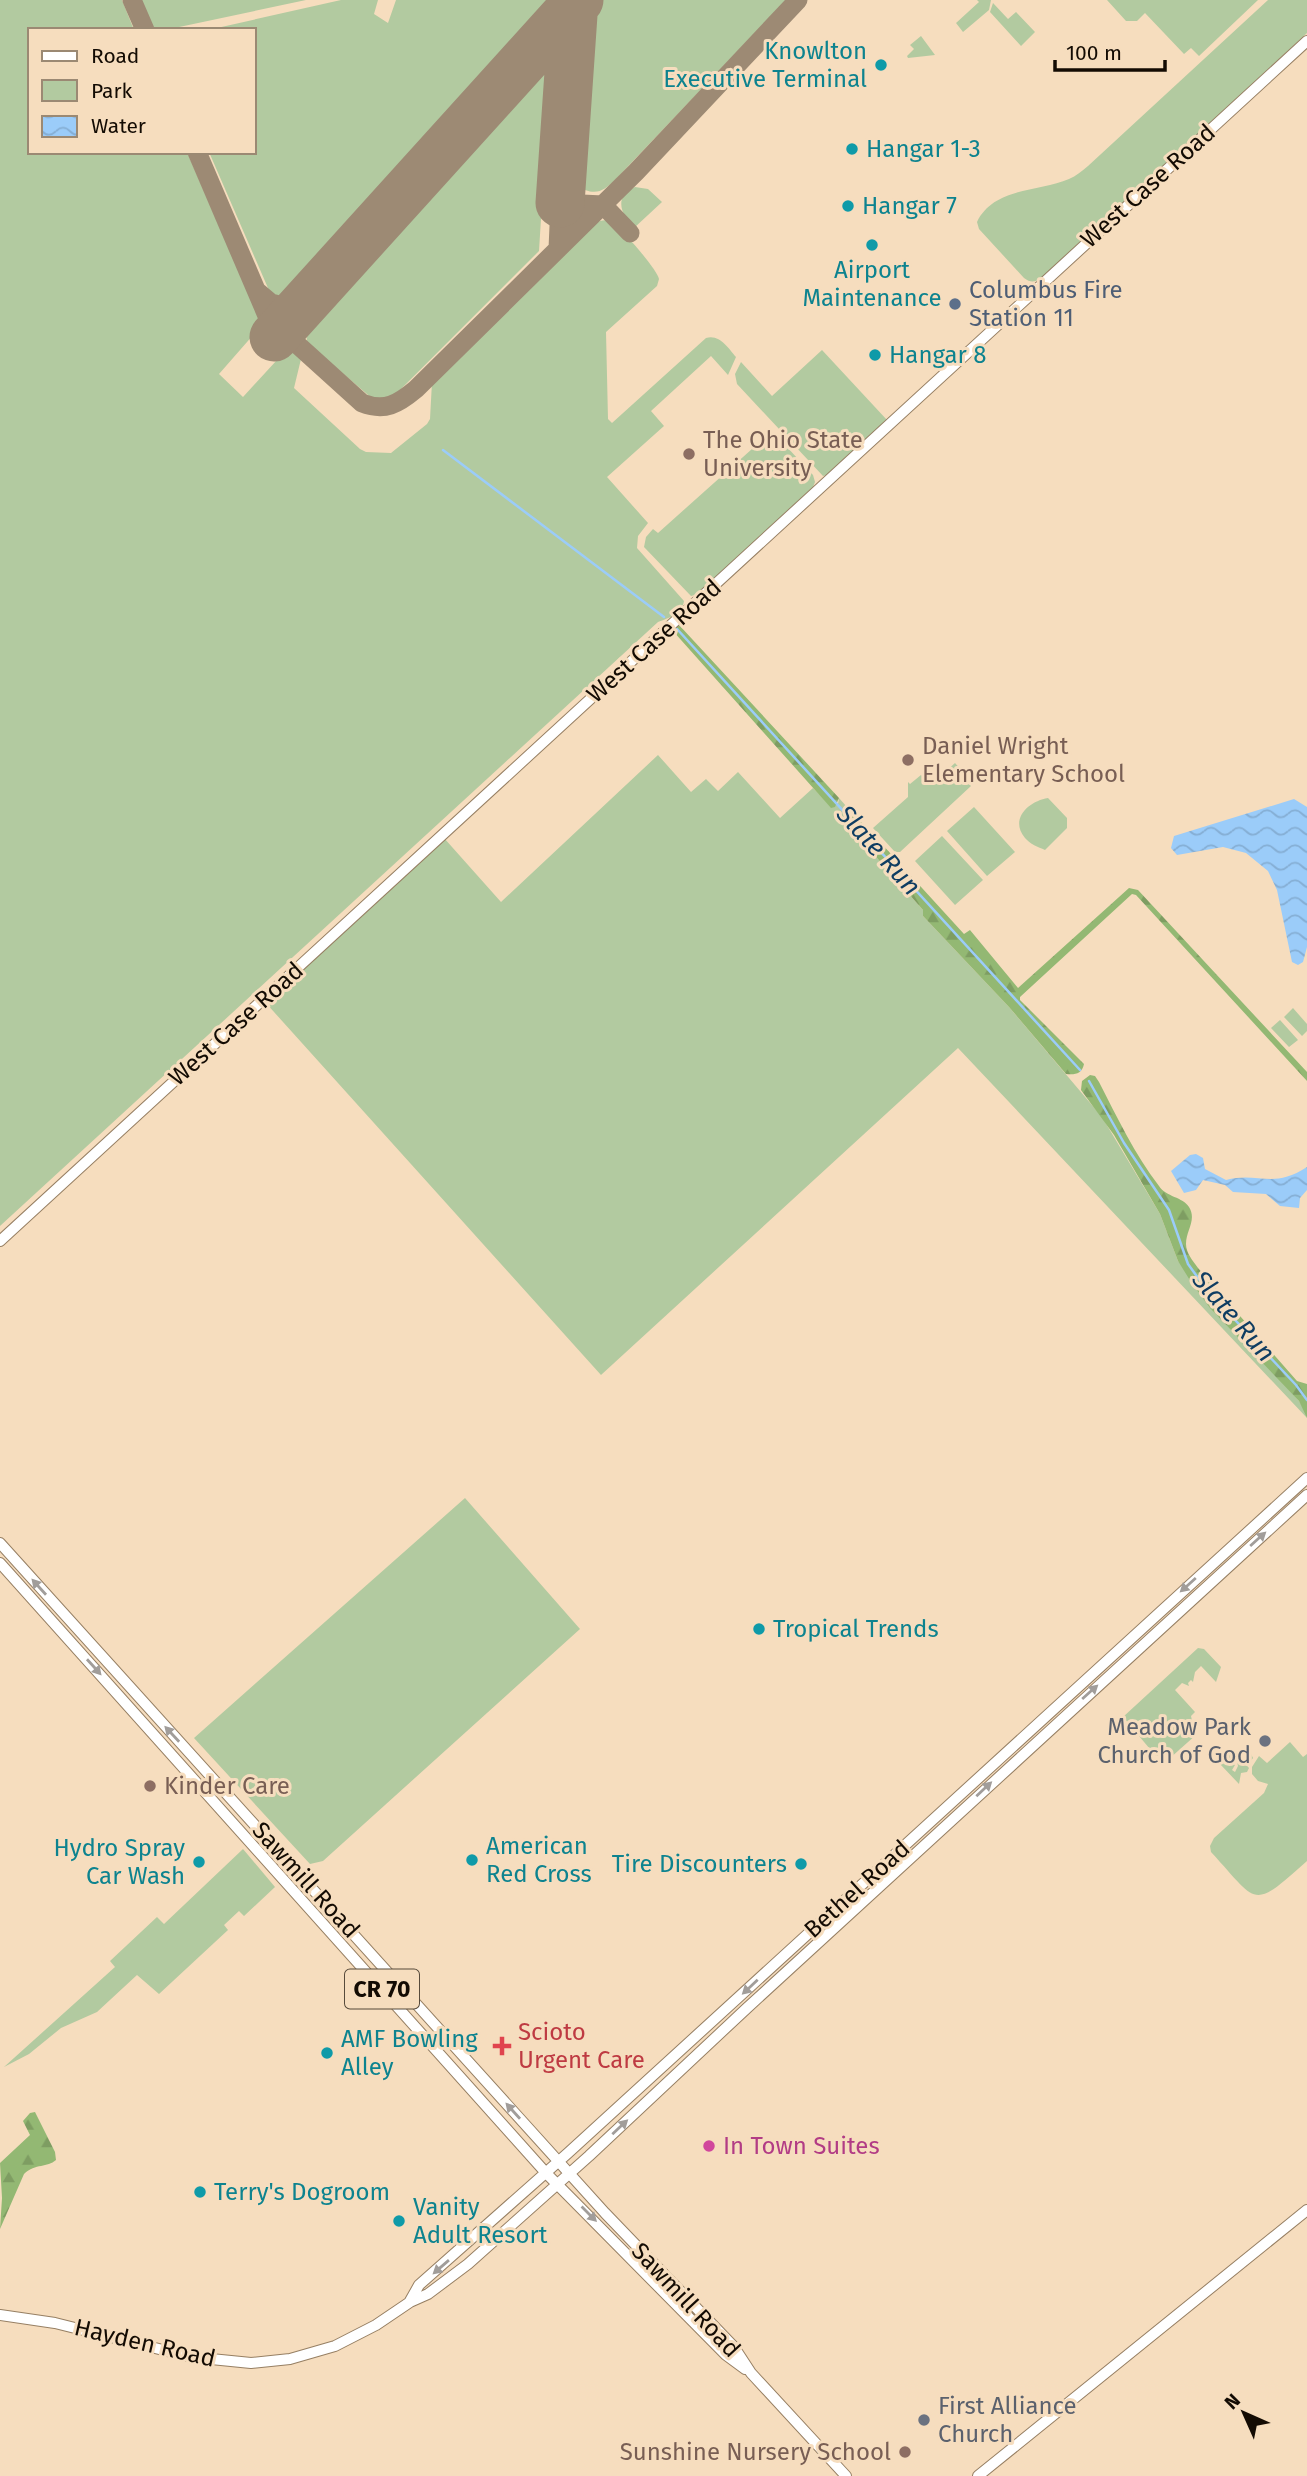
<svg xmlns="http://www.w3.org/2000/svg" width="1307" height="2476" font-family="'Fira Sans',sans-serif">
  <defs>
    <pattern id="forest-firs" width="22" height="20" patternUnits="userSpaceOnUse" patternTransform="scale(1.75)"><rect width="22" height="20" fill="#93b873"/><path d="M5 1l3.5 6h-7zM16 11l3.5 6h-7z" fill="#7e9d62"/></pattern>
    <pattern id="water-waves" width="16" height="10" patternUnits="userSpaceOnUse" patternTransform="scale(1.75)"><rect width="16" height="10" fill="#9bccf9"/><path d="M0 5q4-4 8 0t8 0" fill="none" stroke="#85aed4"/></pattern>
  </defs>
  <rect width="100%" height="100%" fill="#f6ddbe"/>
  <path fill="#b2caa0" d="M 0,0 L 122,0 L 134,30 L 30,30 L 30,152 L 187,152 L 262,325 L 219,374 L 243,397 L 288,348 L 301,359 L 294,388 L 360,449 L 366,452 L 391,453 L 427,424 L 430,419 L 432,382 L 595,223 C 601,220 606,219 612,222 C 621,228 657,269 659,279 L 657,286 L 606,332 L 608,419 L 612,423 L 706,338 C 720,334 728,348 736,357 L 728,375 L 711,356 L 651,411 L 664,426 L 607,477 L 648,523 L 638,536 L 637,548 L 684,601 C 682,614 669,618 658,622 L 0,1226 Z
    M 141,0 L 306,0 L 165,30 L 154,30 Z
    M 341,0 L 378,0 L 374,14 L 388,23 L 396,0 L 554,0 L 289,296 L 271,295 L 209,152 L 254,152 L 254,30 L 208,30 Z
    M 602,0 L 786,0 L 615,180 C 605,189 599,195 585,190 L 578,180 L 578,174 L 588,22 L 593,10 Z
    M 977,0 L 991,0 L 989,10 L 963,32 L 956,23 L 979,2 Z
    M 1107,0 L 1258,0 L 1199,56 L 1191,48 L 1184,54 L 1145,13 L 1137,21 L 1126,21 Z
    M 1268,0 L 1307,0 L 1307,33 L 1049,272 C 1040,279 1034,286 1024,278 L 979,229 L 977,222 C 994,187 1039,192 1069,179 C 1076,176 1082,171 1088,166 Z
    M 993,3 L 1008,19 L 1016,12 L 1035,32 L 1021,46 L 990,12 Z
    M 921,36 L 935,55 L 908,58 L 907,56 L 914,49 L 910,45 Z
    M 542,68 L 550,73 L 539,251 L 395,395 L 374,400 L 307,343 L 306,326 Z
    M 635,187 L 648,189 L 662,202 L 634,228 C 621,214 613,197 635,187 Z
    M 822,350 L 887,420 L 827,475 L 823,476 L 737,384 L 735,374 L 741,362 L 772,396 Z
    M 772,431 L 813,475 L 815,482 L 813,487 L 698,594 L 691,596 L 644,547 L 646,537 L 653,529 L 658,533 Z
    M 658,755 L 691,792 L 706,779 L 718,791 L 738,772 L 780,818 L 813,788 L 831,807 L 838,804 L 839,798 L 854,815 L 850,815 L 847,819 L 847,824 L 923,910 L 923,916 L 1009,1007 L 1102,1117 L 1160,1214 L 1178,1261 L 1299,1401 L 1305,1411 L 1307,1418 L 958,1048 L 601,1375 L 265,1002 L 444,838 L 501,902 Z
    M 955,763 L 962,771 L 961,776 L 971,786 L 900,852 L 895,852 L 873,828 L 908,797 L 908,782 L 910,784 L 921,775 L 932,784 Z
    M 1048,798 L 1067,818 L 1067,828 L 1045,850 C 1038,847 1030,844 1025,838 C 1009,819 1029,801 1048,798 Z
    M 974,807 L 1015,852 L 987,876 L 947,831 Z
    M 942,836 L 983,880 L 955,905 L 915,861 Z
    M 1293,1008 L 1307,1024 L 1307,1031 L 1302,1036 L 1284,1017 Z
    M 1280,1020 L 1298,1040 L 1289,1047 L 1271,1028 Z
    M 465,1498 L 580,1629 L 323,1861 L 310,1864 L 194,1738 Z
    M 1198,1648 L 1204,1649 L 1221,1667 L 1216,1682 L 1201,1666 L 1195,1672 L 1193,1682 L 1191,1680 L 1188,1683 L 1189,1686 L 1182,1683 L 1175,1690 L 1195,1712 L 1191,1716 L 1194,1730 L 1197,1734 L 1169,1759 L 1155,1755 L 1123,1717 Z
    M 1290,1742 L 1303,1757 L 1307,1754 L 1307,1861 C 1251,1911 1259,1904 1211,1852 L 1210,1846 L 1214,1838 L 1264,1793 L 1268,1784 L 1258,1781 L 1252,1774 L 1252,1767 L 1259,1756 L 1267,1763 Z
    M 1242,1749 L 1251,1754 L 1253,1758 L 1250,1762 L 1242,1754 L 1239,1757 L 1249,1768 L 1247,1772 L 1241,1773 L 1239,1784 L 1220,1764 L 1230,1754 L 1232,1757 L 1230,1762 L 1235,1765 L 1232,1770 L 1235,1772 L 1238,1766 L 1236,1757 Z
    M 243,1849 L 275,1887 L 244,1916 L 239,1911 L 224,1925 L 228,1930 L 159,1994 L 137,1975 L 97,2012 L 61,2028 L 29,2054 L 4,2067 L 115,1967 L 110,1961 L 157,1917 L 164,1924 Z"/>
  <path fill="url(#forest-firs)" d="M 677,626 L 680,626 L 839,798 L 835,807 L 831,808 L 673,631 Z
    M 850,815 L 854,815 L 870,831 L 964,934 L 970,930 L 1018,988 L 1129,888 L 1138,890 L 1307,1072 L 1307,1081 L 1136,895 L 1132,894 L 1020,997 L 1020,1000 L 1084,1064 C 1082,1074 1075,1075 1066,1074 L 1009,1007 L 923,916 L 923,910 L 847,824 L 846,819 Z
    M 1090,1075 L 1095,1076 L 1099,1082 C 1117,1117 1135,1155 1159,1186 C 1166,1197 1183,1197 1189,1207 C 1197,1220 1186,1230 1186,1244 C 1186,1253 1193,1261 1198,1268 L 1297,1381 L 1307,1384 L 1307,1418 L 1299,1401 L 1210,1308 L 1191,1282 L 1178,1261 L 1160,1214 L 1114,1135 L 1081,1090 L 1082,1081 Z
    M 35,2112 L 55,2152 L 56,2160 C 47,2168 36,2163 24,2174 L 0,2229 L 2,2198 L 0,2163 L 30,2135 L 23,2121 L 30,2113 Z"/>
  <path fill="url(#water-waves)" d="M 1294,799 L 1307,807 L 1307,947 L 1303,962 L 1298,965 L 1292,962 L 1277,890 L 1268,871 L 1246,853 L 1223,847 L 1177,855 L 1171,848 L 1174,836 Z
    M 1196,1154 L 1203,1158 L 1205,1169 L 1226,1180 C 1258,1171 1272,1190 1307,1167 L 1307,1190 L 1300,1198 L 1299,1208 L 1280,1206 L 1266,1194 L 1233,1192 L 1225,1185 L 1203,1180 L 1196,1190 L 1184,1193 L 1171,1171 L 1190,1155 Z"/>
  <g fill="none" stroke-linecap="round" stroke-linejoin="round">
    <path stroke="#9bccf9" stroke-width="2.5" d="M 443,450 L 664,617
      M 677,629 L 1080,1070
      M 1089,1081 L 1124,1143 L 1169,1210 L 1188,1264 L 1206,1289 L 1296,1385 L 1307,1400"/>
    <path stroke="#9d8a74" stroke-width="19" d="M 132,0 L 145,30
      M 197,152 L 268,318 L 362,403 C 385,412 398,404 416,389 L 636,172 L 798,0
      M 558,249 L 560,203 L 603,205 L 630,233
      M 258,292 L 271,303 L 298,310"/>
    <path stroke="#9d8a74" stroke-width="49" d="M 560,203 L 574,0
      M 274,337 L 579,0"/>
    <defs>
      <path id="major" d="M 0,1241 L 1307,41
        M 0,1543 L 605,2213 L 734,2347 L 751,2373 L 846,2476
        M 0,1563 L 546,2173 L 726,2355 L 745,2369
        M 410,2301 L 419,2285 L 568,2153 L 1307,1478
        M 0,2315 L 55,2323 L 191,2357 L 251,2363 L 290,2359 L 335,2346 L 376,2325 L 410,2302 L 428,2294 L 468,2264 L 589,2156 L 747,2008 L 1307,1495
        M 978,2476 L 1307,2210"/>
    </defs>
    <use href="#major" stroke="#967f63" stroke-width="12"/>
    <use href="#major" stroke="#fff" stroke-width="10"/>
  </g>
  <defs><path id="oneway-solid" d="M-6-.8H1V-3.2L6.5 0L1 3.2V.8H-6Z" transform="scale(1.75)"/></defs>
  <g fill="#a19d9a">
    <use href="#oneway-solid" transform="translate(1258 1539) rotate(-42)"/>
    <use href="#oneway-solid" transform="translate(1188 1585) rotate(138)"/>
    <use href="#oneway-solid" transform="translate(39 1587) rotate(-132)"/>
    <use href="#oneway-solid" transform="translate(94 1667) rotate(48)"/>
    <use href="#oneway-solid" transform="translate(1090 1692) rotate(-42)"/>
    <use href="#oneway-solid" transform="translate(172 1734) rotate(-133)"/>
    <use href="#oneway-solid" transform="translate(984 1789) rotate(-43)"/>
    <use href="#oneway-solid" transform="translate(750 1987) rotate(137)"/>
    <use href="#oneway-solid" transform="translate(513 2111) rotate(-132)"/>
    <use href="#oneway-solid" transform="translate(620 2127) rotate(-43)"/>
    <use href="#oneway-solid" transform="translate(589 2214) rotate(45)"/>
    <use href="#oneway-solid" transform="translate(441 2267) rotate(139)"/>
  </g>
  <g fill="#0f9aa8" stroke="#f6ddbe" stroke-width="2.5">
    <circle cx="881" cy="65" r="7"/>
    <circle cx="852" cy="149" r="7"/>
    <circle cx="848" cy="206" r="7"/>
    <circle cx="872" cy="245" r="7"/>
    <circle cx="875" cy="355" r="7"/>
    <circle cx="759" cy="1629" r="7"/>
    <circle cx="472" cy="1860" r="7"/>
    <circle cx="199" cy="1862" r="7"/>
    <circle cx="801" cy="1864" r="7"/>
    <circle cx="327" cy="2053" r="7"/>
    <circle cx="200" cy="2192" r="7"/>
    <circle cx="399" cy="2221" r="7"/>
  </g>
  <circle fill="#5c6f8a" stroke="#f6ddbe" stroke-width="2.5" cx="955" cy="304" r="7"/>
  <g fill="#8d6e63" stroke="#f6ddbe" stroke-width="2.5">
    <circle cx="689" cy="454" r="7"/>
    <circle cx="908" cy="760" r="7"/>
    <circle cx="150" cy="1786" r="7"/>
    <circle cx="905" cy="2452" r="7"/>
  </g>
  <g fill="#6b7280" stroke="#f6ddbe" stroke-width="2.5">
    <circle cx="1265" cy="1741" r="7"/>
    <circle cx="924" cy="2420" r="7"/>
  </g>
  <path fill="#e0444e" stroke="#f6ddbe" stroke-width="2.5" d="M498.5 2035.5h7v7h7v7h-7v7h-7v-7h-7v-7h7z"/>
  <circle fill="#d1479c" stroke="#f6ddbe" stroke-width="2.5" cx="709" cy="2146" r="7"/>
  <g text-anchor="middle" stroke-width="6" stroke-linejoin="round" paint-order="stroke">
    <rect fill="#f6ddbe" stroke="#574a3b" stroke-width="2" x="345" y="1969.5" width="74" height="39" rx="5"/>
    <g font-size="23" font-weight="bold" fill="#130b03">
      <text x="382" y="1997">CR 70</text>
    </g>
    <g font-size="24" fill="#0d838f" stroke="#f6ddbe" text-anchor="start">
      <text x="867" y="59" text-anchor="end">Knowlton<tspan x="867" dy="28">Executive Terminal</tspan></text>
      <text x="866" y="157">Hangar 1-3</text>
      <text x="862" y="214">Hangar 7</text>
      <text x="872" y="278" text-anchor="middle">Airport<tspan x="872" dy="28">Maintenance</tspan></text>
      <text x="889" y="363">Hangar 8</text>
      <text x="773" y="1637">Tropical Trends</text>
      <text x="486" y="1854">American<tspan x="486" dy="28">Red Cross</tspan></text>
      <text x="185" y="1856" text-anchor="end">Hydro Spray<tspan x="185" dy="28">Car Wash</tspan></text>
      <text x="787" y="1872" text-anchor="end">Tire Discounters</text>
      <text x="341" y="2047">AMF Bowling<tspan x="341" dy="28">Alley</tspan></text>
      <text x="214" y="2200">Terry's Dogroom</text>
      <text x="413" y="2215">Vanity<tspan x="413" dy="28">Adult Resort</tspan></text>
    </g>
    <g font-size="24" fill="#130b03" stroke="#f6ddbe">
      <text transform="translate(1148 186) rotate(-42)" y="8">West Case Road</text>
      <text transform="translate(654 641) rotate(-42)" y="8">West Case Road</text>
      <text transform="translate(236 1024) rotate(-42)" y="8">West Case Road</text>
      <text transform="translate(306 1880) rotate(48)" y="8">Sawmill Road</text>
      <text transform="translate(857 1889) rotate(-42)" y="8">Bethel Road</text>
      <text transform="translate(686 2300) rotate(47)" y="8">Sawmill Road</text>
      <text transform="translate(145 2343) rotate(13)" y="8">Hayden Road</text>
    </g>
    <g font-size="24" fill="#4e5e75" stroke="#f6ddbe" text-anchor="start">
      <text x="969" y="298">Columbus Fire<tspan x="969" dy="28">Station 11</tspan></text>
    </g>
    <g font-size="24" fill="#785e54" stroke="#f6ddbe" text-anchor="start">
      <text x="703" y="448">The Ohio State<tspan x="703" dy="28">University</tspan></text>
      <text x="922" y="754">Daniel Wright<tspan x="922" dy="28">Elementary School</tspan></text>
      <text x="164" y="1794">Kinder Care</text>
      <text x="891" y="2460" text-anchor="end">Sunshine Nursery School</text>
    </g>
    <g font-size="24" fill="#5b616d" stroke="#f6ddbe" text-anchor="end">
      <text x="1251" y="1735">Meadow Park<tspan x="1251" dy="28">Church of God</tspan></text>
      <text x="938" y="2414" text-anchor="start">First Alliance<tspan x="938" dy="28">Church</tspan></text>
    </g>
    <g font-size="24" fill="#be3a42" stroke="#f6ddbe" text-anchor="start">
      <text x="518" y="2040">Scioto<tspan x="518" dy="28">Urgent Care</tspan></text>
    </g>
    <g font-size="24" fill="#b23c85" stroke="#f6ddbe" text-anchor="start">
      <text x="723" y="2154">In Town Suites</text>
    </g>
    <g font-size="26" font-style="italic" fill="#0f3d62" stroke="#f6ddbe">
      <text transform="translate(879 850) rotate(48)" y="9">Slate Run</text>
      <text transform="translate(1234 1316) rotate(49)" y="9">Slate Run</text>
    </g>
  </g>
  <rect x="28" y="28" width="228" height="126" fill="#f6ddbe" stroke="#9b8973" stroke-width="2"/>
  <rect x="42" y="51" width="35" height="10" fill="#ffffff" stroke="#9b8973" stroke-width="2"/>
  <text x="91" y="63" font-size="21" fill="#130b03">Road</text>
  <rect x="42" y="80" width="35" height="21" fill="#b2caa0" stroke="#9b8973" stroke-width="2"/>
  <text x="91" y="98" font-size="21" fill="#130b03">Park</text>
  <rect x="42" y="116" width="35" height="21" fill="url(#water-waves)" stroke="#9b8973" stroke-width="2"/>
  <text x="91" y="133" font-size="21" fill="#130b03">Water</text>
  <g transform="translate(1244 2413) rotate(315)" stroke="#f6ddbe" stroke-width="5" paint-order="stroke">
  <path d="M0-5L12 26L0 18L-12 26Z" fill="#130b03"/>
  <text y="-10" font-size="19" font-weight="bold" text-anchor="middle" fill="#130b03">N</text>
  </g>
  <path d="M1055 60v10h110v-10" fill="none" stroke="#130b03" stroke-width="3.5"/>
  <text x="1066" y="60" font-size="21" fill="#130b03" stroke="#f6ddbe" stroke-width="5" paint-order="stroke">100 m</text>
</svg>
